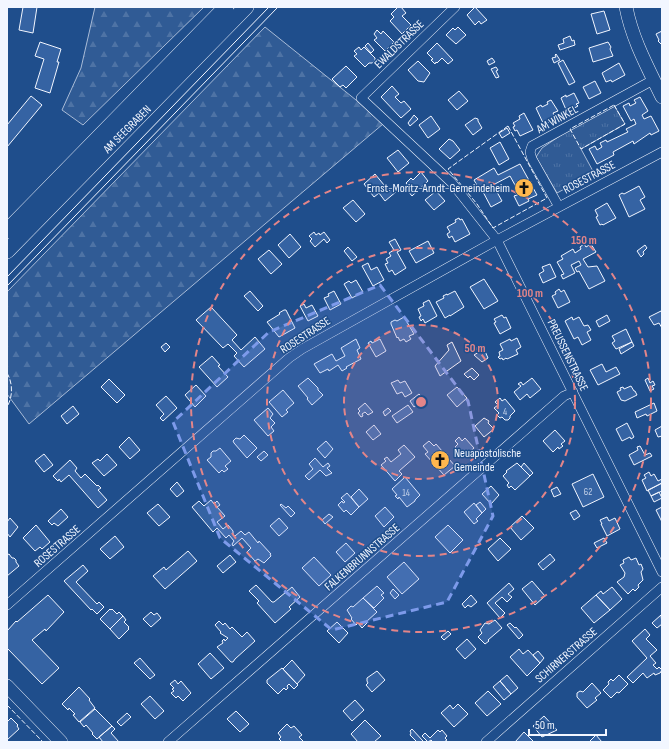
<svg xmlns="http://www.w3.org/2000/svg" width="669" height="749" font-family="'Sofia Sans Condensed',sans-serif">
  <defs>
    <pattern id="grass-tufts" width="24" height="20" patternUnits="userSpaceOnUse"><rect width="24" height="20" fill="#305b95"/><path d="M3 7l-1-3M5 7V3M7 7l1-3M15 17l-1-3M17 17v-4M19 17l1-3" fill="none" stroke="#4e73a5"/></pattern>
    <pattern id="forest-firs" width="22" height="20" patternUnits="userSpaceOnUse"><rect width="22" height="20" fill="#305b95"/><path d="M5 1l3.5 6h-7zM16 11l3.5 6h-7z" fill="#4e73a5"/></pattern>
  </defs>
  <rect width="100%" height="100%" fill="#1f4e8c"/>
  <path fill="url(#grass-tufts)" stroke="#a8bbd7" d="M 614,105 L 625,124 L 581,149 L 594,173 L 557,193 L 536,157 L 542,148 L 570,129 Z"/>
  <path fill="url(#forest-firs)" stroke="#a8bbd7" d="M 95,7 L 204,7 L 83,125 L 62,110 L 81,68 Z
    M 265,27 L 356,100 L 383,124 L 29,424 L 7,394 L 7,292 Z"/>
  <path fill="#3563a3" stroke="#f2f6ff" d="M 23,7 L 37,7 L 33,33 L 19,30 Z
    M 398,7 L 401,7 L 406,13 L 402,16 L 411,25 L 402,34 L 390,21 L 394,17 L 391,14 Z
    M 475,7 L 487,20 L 481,24 L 479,21 L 475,25 L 467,15 Z
    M 604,11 L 610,30 L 597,34 L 591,14 Z
    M 458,27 L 466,35 L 456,44 L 446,35 L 453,28 L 455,30 Z
    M 377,30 L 381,34 L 383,31 L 394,42 L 385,51 L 374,40 L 377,38 L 374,34 Z
    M 662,31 L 662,45 L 658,41 L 659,40 L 656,34 Z
    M 570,36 L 572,41 L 574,40 L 575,45 L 560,50 L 558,45 L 564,43 L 563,39 Z
    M 40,42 L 61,49 L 57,62 L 59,62 L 50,93 L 35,88 L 44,59 L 35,56 Z
    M 608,42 L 611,47 L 610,49 L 613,56 L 593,62 L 589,48 Z
    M 368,43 L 374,50 L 371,53 L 365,46 Z
    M 437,43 L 453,60 L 448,64 L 442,58 L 437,63 L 436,62 L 435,64 L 431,60 L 433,59 L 427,53 Z
    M 359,47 L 361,50 L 364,47 L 375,58 L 375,61 L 372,63 L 369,63 L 365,67 L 354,56 L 357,54 L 354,51 Z
    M 556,54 L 560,60 L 554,63 L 552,58 L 556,57 L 555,55 Z
    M 492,58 L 495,62 L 489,65 L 487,61 Z
    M 563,60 L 575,82 L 569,85 L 558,63 Z
    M 418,61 L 430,73 L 424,82 L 418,81 L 408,70 Z
    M 619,63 L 625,75 L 612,82 L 611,80 L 606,82 L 602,73 Z
    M 346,66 L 357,77 L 346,88 L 343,85 L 340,87 L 332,79 Z
    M 496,67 L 498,70 L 496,71 L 499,77 L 496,78 L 491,69 Z
    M 595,81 L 601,93 L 589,99 L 583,87 Z
    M 392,86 L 399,94 L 395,97 L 401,103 L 404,101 L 411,109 L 401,118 L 381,97 Z
    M 459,91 L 468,101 L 457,110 L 448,100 Z
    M 574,93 L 579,103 L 576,104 L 578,106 L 567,112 L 561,98 L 566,95 L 566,97 Z
    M 31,96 L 42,105 L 7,147 L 7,125 Z
    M 640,97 L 648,111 L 642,115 L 644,119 L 651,116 L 659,131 L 651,135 L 650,133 L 634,144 L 633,141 L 613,152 L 614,155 L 597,164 L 589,149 L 595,146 L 597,150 L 602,147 L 600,143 L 606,140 L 607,142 L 628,132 L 626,129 L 636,124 L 634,119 L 631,121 L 623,106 L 629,103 L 630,106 L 636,103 L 634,100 Z
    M 551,100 L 558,111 L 553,113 L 556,118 L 544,125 L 536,108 L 541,105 L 542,107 L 548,104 L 547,102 Z
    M 524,113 L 533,130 L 520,136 L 517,130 L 515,131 L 513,127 L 515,126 L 513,123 L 520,119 L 519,116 Z
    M 414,115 L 418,119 L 410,126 L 408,123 Z
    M 431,116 L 440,129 L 428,138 L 419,125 Z
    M 475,118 L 478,119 L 478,121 L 482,128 L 473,135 L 465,125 Z
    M 507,128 L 510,133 L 502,138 L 499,133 Z
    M 449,139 L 453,141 L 460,150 L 450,159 L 439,149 Z
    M 500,142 L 509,159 L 499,165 L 490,148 Z
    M 398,150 L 409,163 L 398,172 L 387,158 Z
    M 520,164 L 537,195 L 528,199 L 529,201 L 519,206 L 514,196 L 520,194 L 510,176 L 493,185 L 502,201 L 491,207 L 482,190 L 480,191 L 474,180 L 494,168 L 498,175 Z
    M 421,172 L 428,181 L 412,196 L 407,190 L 410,188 L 406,183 L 411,178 L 413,180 Z
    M 375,174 L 389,191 L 388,192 L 393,187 L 397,191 L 385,201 L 379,193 L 374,197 L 364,184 Z
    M 639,186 L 645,197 L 640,200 L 645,209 L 629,217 L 619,195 L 622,193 L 624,194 Z
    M 436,191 L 445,201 L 434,210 L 425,200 Z
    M 353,200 L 365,214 L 356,222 L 343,208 Z
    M 607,203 L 616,218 L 603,225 L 602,224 L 600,225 L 596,217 L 598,216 L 595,210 Z
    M 459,218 L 460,220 L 462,219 L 470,234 L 455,242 L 452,236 L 449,238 L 447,234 L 450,232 L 447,227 L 456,222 L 455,220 Z
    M 314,232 L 316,235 L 319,233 L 320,235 L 324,232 L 330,240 L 327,243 L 324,239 L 315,247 L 310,241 L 312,239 L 309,236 Z
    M 290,234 L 301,247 L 289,258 L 278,245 Z
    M 395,239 L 401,250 L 397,252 L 406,268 L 395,275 L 392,270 L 389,272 L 385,264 L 388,263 L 386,259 L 391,256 L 389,253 L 394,250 L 389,242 Z
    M 428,241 L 434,253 L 416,263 L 409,251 Z
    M 584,244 L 586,247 L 591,244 L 596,252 L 583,259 L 588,267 L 597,266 L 605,281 L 589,289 L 579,271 L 577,272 L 575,268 L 581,265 L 579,261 L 571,265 L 575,273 L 563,279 L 561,275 L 564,274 L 557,262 L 563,259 L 561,256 L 573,249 L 575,253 L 581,249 L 580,247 Z
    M 645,245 L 647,248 L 643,252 L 644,254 L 641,257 L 637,251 Z
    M 348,247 L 357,257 L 352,261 L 344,251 Z
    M 269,250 L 282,264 L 271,274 L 258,259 Z
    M 368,263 L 371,270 L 377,267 L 384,280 L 373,286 L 362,266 Z
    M 550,264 L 556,277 L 543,283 L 539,274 L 544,271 L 542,267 Z
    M 484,279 L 498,301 L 484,309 L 470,287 Z
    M 356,280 L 363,292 L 352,298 L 344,284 L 349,281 L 351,283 Z
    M 559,289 L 561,292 L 564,290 L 570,302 L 558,308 L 552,296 L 556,294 L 555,292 Z
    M 250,291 L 263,306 L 258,311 L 244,296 Z
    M 334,291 L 341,304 L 330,310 L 324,298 L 329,296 L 328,294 Z
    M 455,291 L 464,307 L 450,316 L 450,315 L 445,318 L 436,302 L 444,298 L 443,296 L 447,294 L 447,295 Z
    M 429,300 L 437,316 L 425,323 L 423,319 L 421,321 L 419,317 L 421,316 L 418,309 L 424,306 L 423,303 Z
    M 304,304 L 306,308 L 312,305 L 318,316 L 308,321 L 300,306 Z
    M 211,307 L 237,335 L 232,340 L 241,350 L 255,337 L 265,349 L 244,367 L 234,356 L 237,353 L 228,344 L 223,348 L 196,320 Z
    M 284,310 L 286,310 L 295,328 L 279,337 L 267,322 L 280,314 L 279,313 Z
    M 661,311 L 662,313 L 662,328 L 659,323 L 654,325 L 649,317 Z
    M 502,315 L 504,318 L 506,317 L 511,328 L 500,334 L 494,323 L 496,322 L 494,319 Z
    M 607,315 L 610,321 L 599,327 L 596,321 Z
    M 404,317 L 414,334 L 409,336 L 411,339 L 406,342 L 404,339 L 400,341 L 398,337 L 397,338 L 391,324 L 391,322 L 395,320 L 397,321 Z
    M 572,317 L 573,320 L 579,317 L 584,326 L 588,325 L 591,330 L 587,332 L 591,340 L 582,345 L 578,337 L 574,339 L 565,321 Z
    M 626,329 L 632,342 L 616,349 L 612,343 L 615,341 L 612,336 Z
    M 517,338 L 521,347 L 516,350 L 518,354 L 507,359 L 506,358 L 503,360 L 502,358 L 500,359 L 498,357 L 500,356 L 499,352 L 503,350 L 500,344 L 510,339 L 511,341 Z
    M 356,339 L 360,348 L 357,350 L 361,359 L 346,367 L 347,368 L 342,371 L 338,365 L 329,371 L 328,369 L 320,373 L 314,364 L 332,354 L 336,361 L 345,356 L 341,348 Z
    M 380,339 L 386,351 L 376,357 L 368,343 L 371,341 L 372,343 Z
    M 452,342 L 461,361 L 440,376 L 435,366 L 449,350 L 447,345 Z
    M 632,342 L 634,346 L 621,354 L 619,349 Z
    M 166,343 L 170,347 L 165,352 L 161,347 Z
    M 484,349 L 488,358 L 482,362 L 474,355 Z
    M 212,356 L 220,365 L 218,366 L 228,377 L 217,387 L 199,367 Z
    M 602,364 L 606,372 L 616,367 L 620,374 L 598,385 L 590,370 Z
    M 472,368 L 479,375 L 474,380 L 470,376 L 468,378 L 464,374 Z
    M 308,378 L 318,388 L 318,390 L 323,395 L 312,405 L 307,399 L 308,398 L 298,386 Z
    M 532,378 L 541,389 L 530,398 L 527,394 L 520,400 L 514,392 L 521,386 L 518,384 L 521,382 L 523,385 Z
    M 648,378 L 650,383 L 653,381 L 655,385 L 652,386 L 654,389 L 650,391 L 645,380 Z
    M 109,379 L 125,395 L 117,403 L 101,387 Z
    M 398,380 L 400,383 L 405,381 L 412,393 L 405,397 L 402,392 L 397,394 L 391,383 Z
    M 196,385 L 206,396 L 195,407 L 185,395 Z
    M 631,386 L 634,391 L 635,391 L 637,395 L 625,401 L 621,400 L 617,392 L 621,390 L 620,388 L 623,387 L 624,389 Z
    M 457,387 L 467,398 L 457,407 L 447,395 Z
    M 283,390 L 294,403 L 286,410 L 288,412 L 282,417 L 269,402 Z
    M 419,394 L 424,399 L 414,407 L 410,401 Z
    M 166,396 L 177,408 L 163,421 L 160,418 L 164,414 L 156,405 Z
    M 500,398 L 502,401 L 505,399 L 515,411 L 510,416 L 510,418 L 508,420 L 505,420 L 502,417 L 500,418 L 497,415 L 499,413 L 494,408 L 498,405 L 495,402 Z
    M 365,403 L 373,412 L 368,415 L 365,412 L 362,414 L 363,416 L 361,417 L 358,413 L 360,411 L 358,409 Z
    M 654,403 L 657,411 L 647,416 L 646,414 L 637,418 L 635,412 Z
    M 408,405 L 413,412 L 397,423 L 392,416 Z
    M 73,406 L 79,414 L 67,424 L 61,416 Z
    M 268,408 L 273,414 L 270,418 L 275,423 L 271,427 L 274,431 L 268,436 L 254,420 Z
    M 388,408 L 391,411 L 385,416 L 383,412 Z
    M 484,418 L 489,421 L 488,423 L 494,429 L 484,437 L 475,426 Z
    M 627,423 L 634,437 L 631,439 L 630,437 L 622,441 L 616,429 Z
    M 374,425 L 381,434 L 373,440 L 366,432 Z
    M 662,426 L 662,436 L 658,437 L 655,430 Z
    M 555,430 L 565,441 L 561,444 L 563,446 L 559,449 L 558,447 L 553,452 L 543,441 Z
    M 244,435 L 257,448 L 247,458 L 234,443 L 233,441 L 236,438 L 240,439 Z
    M 129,437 L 140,450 L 130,459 L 119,447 Z
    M 459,437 L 462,441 L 465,438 L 474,448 L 464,457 L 455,447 L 458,444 L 455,441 Z
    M 326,441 L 333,449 L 325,458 L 317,449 Z
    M 429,441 L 434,446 L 436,444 L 455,466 L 444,475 L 425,454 L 428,452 L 423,446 Z
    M 404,445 L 415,457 L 399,471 L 402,474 L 395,481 L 381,465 L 386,461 L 384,459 L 387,457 L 391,462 L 401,454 L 398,450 Z
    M 640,446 L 645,455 L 650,453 L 652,456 L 634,465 L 629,455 L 638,450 L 637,447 Z
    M 220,448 L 231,461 L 225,466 L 228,469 L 224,472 L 222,470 L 219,473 L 207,460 L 211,457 L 211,453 L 213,451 L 216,451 Z
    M 264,451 L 268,455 L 261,461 L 257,457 Z
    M 44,454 L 53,465 L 44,472 L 35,461 Z
    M 107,454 L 117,465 L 104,476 L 92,463 L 98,459 L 100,461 Z
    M 315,458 L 323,467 L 328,463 L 330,466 L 327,468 L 332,473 L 326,476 L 320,470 L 309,480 L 305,476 L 313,469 L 309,464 Z
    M 70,460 L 77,468 L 75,471 L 81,478 L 85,474 L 97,486 L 98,485 L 101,488 L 98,490 L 107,500 L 98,508 L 69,475 L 61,482 L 59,479 L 58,481 L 53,476 Z
    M 517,463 L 530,476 L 515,490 L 511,486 L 509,488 L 507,485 L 509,483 L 503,476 L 507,472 L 506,471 Z
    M 524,463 L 533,473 L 530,476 L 521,467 Z
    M 649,472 L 651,476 L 654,474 L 658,481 L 662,479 L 662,483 L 647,491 L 642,480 L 646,478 L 644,475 Z
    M 593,474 L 604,497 L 583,507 L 572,484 Z
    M 405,477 L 420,495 L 415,500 L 415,501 L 407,507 L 399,497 L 398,499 L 395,496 L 397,495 L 392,489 Z
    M 177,482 L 184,491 L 177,497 L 170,489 Z
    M 662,483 L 662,491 L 651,496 L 648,490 Z
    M 491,486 L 499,495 L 491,504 L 482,494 Z
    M 557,487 L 561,494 L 554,497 L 551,490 Z
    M 359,489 L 368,499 L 359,507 L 351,497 Z
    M 659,492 L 662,498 L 654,502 L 651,496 Z
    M 347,493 L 359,507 L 351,515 L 346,510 L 344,512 L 338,505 L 342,501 L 343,503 L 345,502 L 341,498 Z
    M 211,500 L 214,504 L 217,501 L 220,505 L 217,507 L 225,516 L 217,522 L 223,529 L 228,525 L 233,531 L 233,534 L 235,536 L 241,531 L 245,535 L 249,532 L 258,543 L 259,541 L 271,554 L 270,554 L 271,556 L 264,563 L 258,559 L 255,561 L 247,552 L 251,548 L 242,538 L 233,546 L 232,544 L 234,541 L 229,535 L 226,538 L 217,528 L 213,532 L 192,507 L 199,501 L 204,506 Z
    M 480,502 L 486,509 L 482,513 L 476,505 Z
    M 474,503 L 482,513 L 476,519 L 478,521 L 474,524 L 464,512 Z
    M 158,504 L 170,517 L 159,526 L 147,513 Z
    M 281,504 L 286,508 L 288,506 L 295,513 L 291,517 L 280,505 Z
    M 385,507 L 394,517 L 384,527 L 375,516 Z
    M 662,507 L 662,522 L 656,510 Z
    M 61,509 L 68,517 L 58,526 L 54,523 L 52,525 L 48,521 Z
    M 576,510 L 580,516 L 574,520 L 570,513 Z
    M 329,514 L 333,517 L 325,524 L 322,520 Z
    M 522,516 L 534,528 L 521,540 L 510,527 Z
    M 607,517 L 609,521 L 615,518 L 620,529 L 607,536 L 601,524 L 602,524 L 600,520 Z
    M 10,518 L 18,527 L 10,537 L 7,533 L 7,522 Z
    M 279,518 L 288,528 L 279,536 L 270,526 Z
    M 36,525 L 50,542 L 42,549 L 40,547 L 35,551 L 23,538 Z
    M 448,525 L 463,540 L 450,553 L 435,537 Z
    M 115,536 L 124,547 L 110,559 L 100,549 Z
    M 500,538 L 511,549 L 498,561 L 488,549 Z
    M 604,538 L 607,543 L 597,548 L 594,543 Z
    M 346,543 L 355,553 L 345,562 L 336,552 Z
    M 188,551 L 197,561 L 165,589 L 153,576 L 164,567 L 166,570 Z
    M 9,554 L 12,558 L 14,558 L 16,560 L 16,562 L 19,566 L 7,576 L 7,555 Z
    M 550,554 L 555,560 L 543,570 L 538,564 Z
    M 230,555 L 236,562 L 223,573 L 217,566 Z
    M 314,557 L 331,575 L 319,586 L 302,568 Z
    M 629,557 L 631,560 L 636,558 L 639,565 L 641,564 L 643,569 L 641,572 L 643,580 L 638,585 L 639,587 L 635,591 L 633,589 L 628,594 L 617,582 L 624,577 L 625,573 L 620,565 L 624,563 L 623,560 Z
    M 404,562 L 419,579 L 402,594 L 387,577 Z
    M 83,565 L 88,571 L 76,582 L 97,604 L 99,602 L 104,607 L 97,614 L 92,609 L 91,610 L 64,581 Z
    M 532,581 L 545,596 L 535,605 L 522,589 Z
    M 509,583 L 514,589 L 508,594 L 512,597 L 507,602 L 502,597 L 495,603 L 505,613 L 500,618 L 487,603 Z
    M 256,585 L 272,602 L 274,602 L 292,587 L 300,597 L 289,607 L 291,609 L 275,623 L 257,603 L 259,601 L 249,591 Z
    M 377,586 L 384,593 L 381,595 L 384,598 L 374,608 L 363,598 Z
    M 612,587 L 622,599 L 610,610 L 596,595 L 601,591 L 603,594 Z
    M 393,589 L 399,595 L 395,599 L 390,593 Z
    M 48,595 L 64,612 L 46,631 L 45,629 L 32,640 L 59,668 L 42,684 L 7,648 L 7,631 L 16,621 L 17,622 Z
    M 471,595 L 477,602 L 471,607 L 468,605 L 465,608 L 462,604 Z
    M 596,595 L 610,610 L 594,623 L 581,608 Z
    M 363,598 L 377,612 L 366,622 L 367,623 L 362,628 L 358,623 L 356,625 L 351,619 L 352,618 L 347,610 L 351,606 L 353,607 Z
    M 110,609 L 111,610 L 112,609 L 117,614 L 119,612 L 123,616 L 110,629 L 100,619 Z
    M 151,612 L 154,615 L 157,613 L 161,618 L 151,627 L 143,619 Z
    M 661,615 L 662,624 L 657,628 L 652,623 Z
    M 123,616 L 126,620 L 124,622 L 129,627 L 128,628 L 129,629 L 119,639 L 110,629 Z
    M 495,620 L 502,628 L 488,640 L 489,641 L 485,644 L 478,637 L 482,633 L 480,630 L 485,623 L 489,624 Z
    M 219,621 L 223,625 L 225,623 L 230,629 L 232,627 L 242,637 L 247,632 L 255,641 L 235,659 L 233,662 L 231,662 L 217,647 L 223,643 L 222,641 L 224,639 L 225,641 L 228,638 L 220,633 L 221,632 L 215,625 Z
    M 337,622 L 348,633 L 339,643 L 327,631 Z
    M 510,623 L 515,628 L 516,627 L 523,635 L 519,639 L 507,625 Z
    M 645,629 L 650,635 L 646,639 L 657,650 L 650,656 L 656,663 L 653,665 L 657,669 L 659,667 L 662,670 L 660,673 L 655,675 L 654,673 L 647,678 L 643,673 L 633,683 L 627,677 L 647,658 L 632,641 Z
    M 448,631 L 451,634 L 444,640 L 441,637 Z
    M 467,639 L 476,649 L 465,659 L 456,649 Z
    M 519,649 L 523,654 L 528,650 L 540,663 L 527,676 L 510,657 Z
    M 538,651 L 544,658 L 540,663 L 533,655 Z
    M 210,653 L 224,668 L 211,679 L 198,664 Z
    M 140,658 L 155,675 L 150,679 L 134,663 Z
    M 292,660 L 305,675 L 297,684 L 283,669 Z
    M 282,668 L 298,685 L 294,689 L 289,684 L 287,686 L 288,688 L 286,690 L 284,688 L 278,694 L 267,683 L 267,680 Z
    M 377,671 L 385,680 L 372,692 L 366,685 L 368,683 L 367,681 L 367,678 Z
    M 507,675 L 518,688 L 511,694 L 500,681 Z
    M 619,675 L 628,684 L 619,693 L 617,692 L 611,698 L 603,690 L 609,684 L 608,682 L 611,679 L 613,681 Z
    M 175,680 L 178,684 L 181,681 L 191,693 L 183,701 L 178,696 L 176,698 L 171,693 L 174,691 L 172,689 L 174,688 L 170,684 Z
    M 500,681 L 511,694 L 504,700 L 493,687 Z
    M 592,683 L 601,693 L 595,698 L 597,700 L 587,708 L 577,697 L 577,693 L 580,691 L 583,692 Z
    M 79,687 L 90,699 L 89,700 L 95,708 L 79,722 L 73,715 L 75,714 L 69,708 L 68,710 L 62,704 Z
    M 488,691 L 501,704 L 487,716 L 475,703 Z
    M 150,696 L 164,711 L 155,719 L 141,704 Z
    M 355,700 L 364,710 L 352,721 L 343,711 Z
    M 458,704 L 468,714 L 454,727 L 441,713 L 450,705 L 453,709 Z
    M 95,709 L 112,726 L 97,739 L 92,734 L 93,733 L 86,725 L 84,727 L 80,722 Z
    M 236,711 L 249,724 L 240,732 L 227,719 Z
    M 127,713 L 131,717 L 121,726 L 117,722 Z
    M 544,716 L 557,730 L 542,737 L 533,726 Z
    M 11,718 L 18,725 L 17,726 L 19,729 L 7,740 L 7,722 Z
    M 365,720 L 381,736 L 374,742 L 358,742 L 351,734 Z
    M 287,724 L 291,728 L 294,726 L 302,735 L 299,737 L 304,742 L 282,742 L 279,739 L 281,737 L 278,733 Z
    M 112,726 L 115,729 L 111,733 L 119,742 L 103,742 L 99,737 Z
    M 412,729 L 423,741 L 422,742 L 417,742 L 410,735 L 411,733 L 410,731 Z
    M 438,730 L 440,732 L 442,730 L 447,736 L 445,738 L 447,740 L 444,742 L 433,742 L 431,740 L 428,742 L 422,736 L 425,733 L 430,738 Z
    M 524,732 L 534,742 L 515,742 Z
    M 596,735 L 602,742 L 589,742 Z"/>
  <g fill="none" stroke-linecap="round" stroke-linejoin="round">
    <defs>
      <path id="street" d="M 455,7 L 361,98 L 452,183 L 497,240 L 662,572
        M 559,207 L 532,159 L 530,152 L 532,146 L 653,80
        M 7,605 L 289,358 L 302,349 L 497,240 L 662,152
        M 168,742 L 564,396 L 573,392
        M 486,742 L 662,587"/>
      <path id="secondary" d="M 626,7 C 632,39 648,68 662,97
        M 7,686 L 61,742"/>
      <path id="primary" d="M 7,231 L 226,7
        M 7,251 L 246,7"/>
    </defs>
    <use href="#street" stroke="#f2f6ff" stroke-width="10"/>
    <use href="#secondary" stroke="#f2f6ff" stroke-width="14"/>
    <use href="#primary" stroke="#f2f6ff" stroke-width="16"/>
    <use href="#street" stroke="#1f4e8c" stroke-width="9"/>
    <use href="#secondary" stroke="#1f4e8c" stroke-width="13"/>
    <use href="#primary" stroke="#1f4e8c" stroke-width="15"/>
    <path stroke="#f2f6ff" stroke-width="1" d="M 7,277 L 269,7
      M 7,286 L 278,7"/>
    <path stroke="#f2f6ff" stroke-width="1" stroke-dasharray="5 2" stroke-linecap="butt" d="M 614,105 L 625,124 L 581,149 L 570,129 Z
      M 508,126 L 547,198 L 493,228 L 477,204 L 448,169 Z
      M 7,373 C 13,383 13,397 7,407
      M 7,705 L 43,742"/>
  </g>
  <path fill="#7d9aea" fill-opacity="0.2" stroke="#7d9aea" stroke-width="3" stroke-dasharray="8 5" stroke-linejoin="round" d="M 380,285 L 468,401 L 493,516 L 447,602 L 332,630 L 220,538 L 173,422 L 269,332 Z"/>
  <circle cx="421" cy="402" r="77" fill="#e38589" fill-opacity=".12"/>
  <g fill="none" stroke="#e38589" stroke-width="2" stroke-dasharray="7 5">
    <circle cx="421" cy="402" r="77"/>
    <circle cx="421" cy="402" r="154"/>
    <circle cx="421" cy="402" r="230"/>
  </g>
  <defs>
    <symbol id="church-disc" viewBox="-11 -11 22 22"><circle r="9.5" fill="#ffb74d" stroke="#1f4e8c"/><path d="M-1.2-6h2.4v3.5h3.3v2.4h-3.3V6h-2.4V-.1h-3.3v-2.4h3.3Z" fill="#111"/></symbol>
  </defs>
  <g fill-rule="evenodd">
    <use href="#church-disc" x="513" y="177" width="22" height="22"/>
    <use href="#church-disc" x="429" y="449" width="22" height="22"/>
  </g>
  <g text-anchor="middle" stroke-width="3" stroke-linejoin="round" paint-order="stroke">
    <g font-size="10" fill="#c3d1e8">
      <text x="505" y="415">4</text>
      <text x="588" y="495">62</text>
      <text x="406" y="496">14</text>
    </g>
    <g font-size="12" fill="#f2f6ff" stroke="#1f4e8c">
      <text transform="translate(399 44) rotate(-44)" y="4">EWALDSTRASSE</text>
      <text transform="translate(557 119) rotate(-29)" y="4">AM WINKEL</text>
      <text transform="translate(127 129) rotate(-45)" y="4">AM SEEGRABEN</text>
      <text transform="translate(589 177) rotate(-28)" y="4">ROSESTRASSE</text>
      <text transform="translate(305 335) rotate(-33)" y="4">ROSESTRASSE</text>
      <text transform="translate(568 355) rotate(64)" y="4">PREUSSENSTRASSE</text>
      <text transform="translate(57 546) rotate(-41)" y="4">ROSESTRASSE</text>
      <text transform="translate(362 557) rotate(-41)" y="4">FALKENBRUNNSTRASSE</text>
      <text transform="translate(566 655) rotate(-41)" y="4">SCHIRNERSTRASSE</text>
    </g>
    <g font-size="12" fill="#f2f6ff" stroke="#1f4e8c" text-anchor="end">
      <text x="510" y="192">Ernst-Moritz-Arndt-Gemeindeheim</text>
      <text x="454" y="457" text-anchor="start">Neuapostolische<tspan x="454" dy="14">Gemeinde</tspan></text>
    </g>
  </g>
  <circle cx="421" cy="402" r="6" fill="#e38589" stroke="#1f4e8c" stroke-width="2"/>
  <g font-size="12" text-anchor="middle" font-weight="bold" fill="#e38589" stroke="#1f4e8c" stroke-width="3" stroke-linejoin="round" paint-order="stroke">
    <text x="584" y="244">150 m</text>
    <text x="530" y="297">100 m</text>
    <text x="475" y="352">50 m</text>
  </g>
  <rect width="669" height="749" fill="none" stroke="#f2f6ff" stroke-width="16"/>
  <path d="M529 729v6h77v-6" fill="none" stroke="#f2f6ff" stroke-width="2"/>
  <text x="535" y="729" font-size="12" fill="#f2f6ff" stroke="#1f4e8c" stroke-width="3" paint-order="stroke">50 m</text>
</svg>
